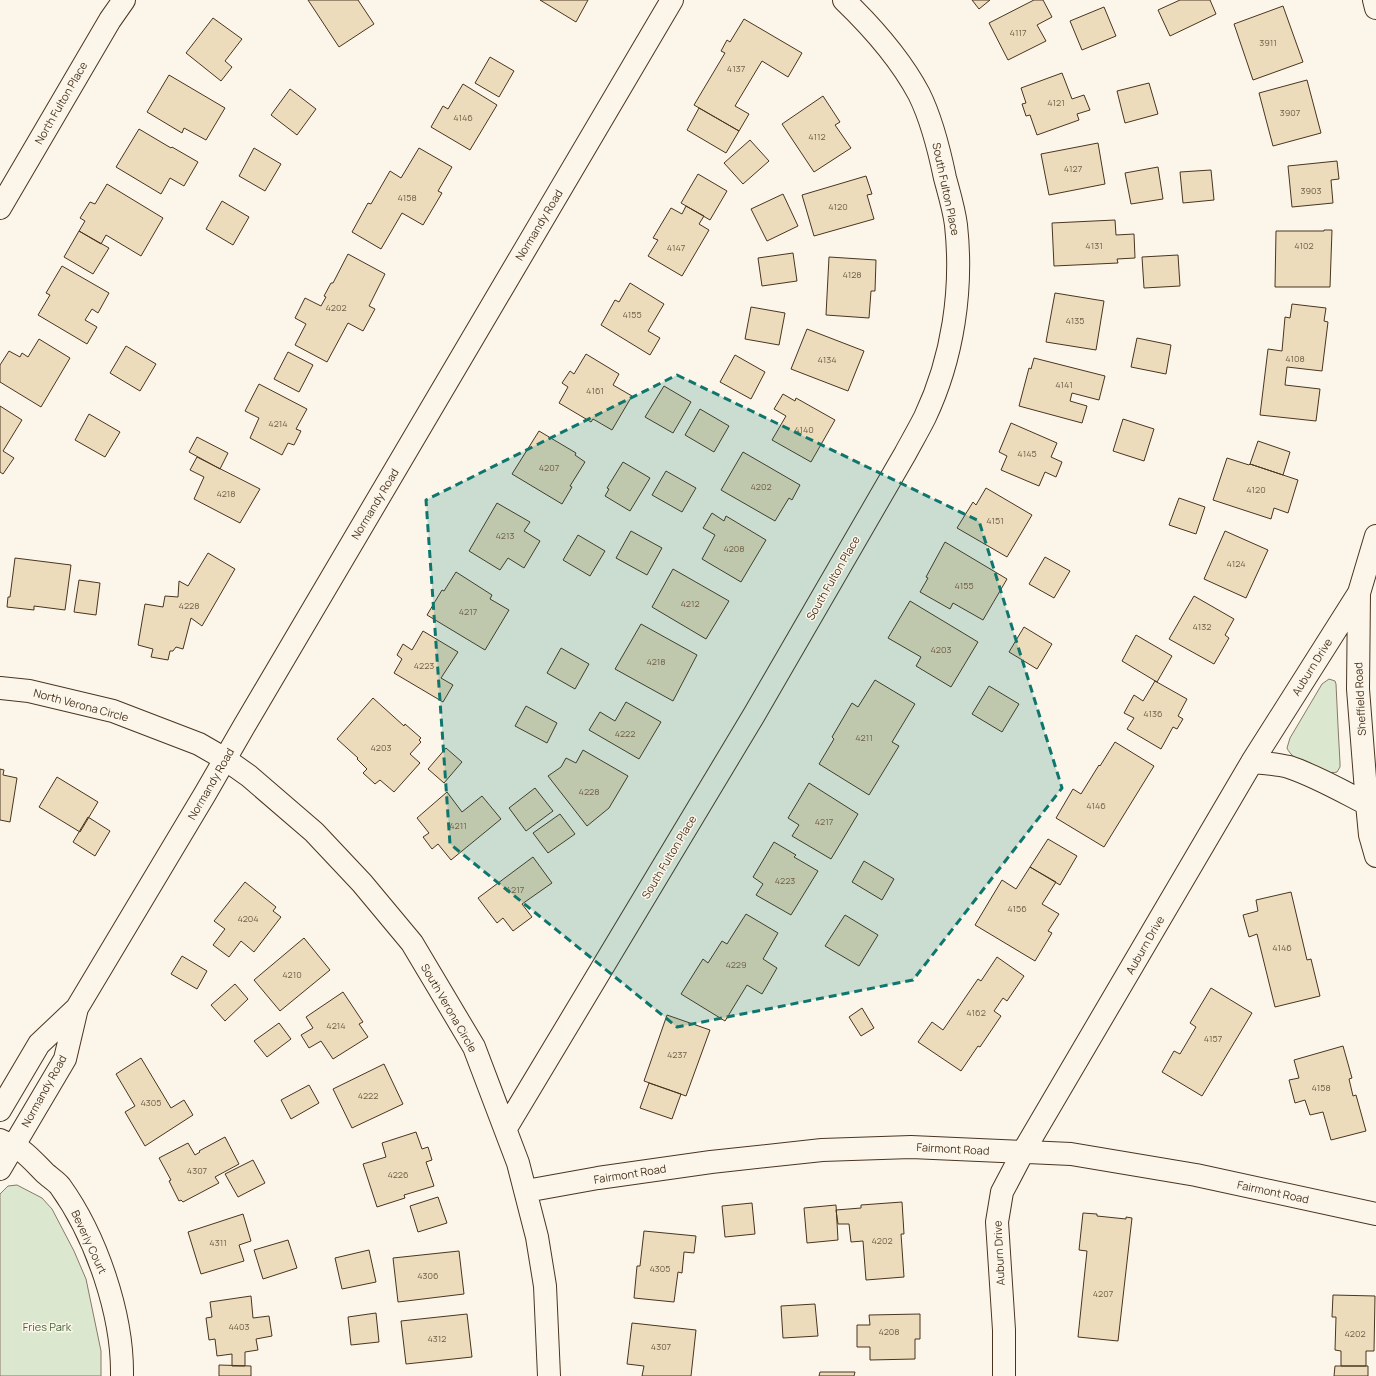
<svg xmlns="http://www.w3.org/2000/svg" width="1376" height="1376" font-family="Manrope,sans-serif">
  <rect width="100%" height="100%" fill="#fbf6e9"/>
  <path fill="#dce7d0" stroke="#887966" d="M 1329,679 L 1335,681 L 1336,684 L 1338,726 L 1340,763 L 1340,767 L 1337,772 C 1324,776 1292,761 1287,748 L 1290,738 L 1322,684 Z
    M 17,1185 L 42,1198 L 52,1209 L 74,1251 L 86,1279 L 101,1351 L 101,1376 L 0,1376 L 0,1194 L 8,1186 Z"/>
  <path fill="#ecdcbc" stroke="#4a3520" d="M 308,0 L 358,0 L 374,24 L 339,47 Z
    M 540,0 L 588,0 L 576,22 Z
    M 972,0 L 990,0 L 979,9 Z
    M 1034,0 L 1043,0 L 1052,17 L 1037,25 L 1046,41 L 1008,60 L 989,23 Z
    M 1180,0 L 1210,0 L 1216,14 L 1170,36 L 1158,10 Z
    M 1283,6 L 1303,62 L 1253,80 L 1234,24 Z
    M 1104,7 L 1116,36 L 1082,50 L 1070,21 Z
    M 213,18 L 242,39 L 225,61 L 232,67 L 221,81 L 186,53 Z
    M 744,19 L 802,53 L 788,77 L 762,61 L 735,106 L 749,114 L 739,131 L 694,105 L 725,53 L 721,51 L 727,40 L 730,42 Z
    M 490,57 L 514,71 L 499,97 L 475,83 Z
    M 1062,73 L 1072,99 L 1084,95 L 1090,110 L 1077,114 L 1079,120 L 1037,135 L 1030,115 L 1026,116 L 1022,104 L 1026,103 L 1021,88 Z
    M 169,75 L 225,108 L 206,140 L 184,128 L 182,133 L 147,112 Z
    M 1307,80 L 1321,133 L 1273,146 L 1259,93 Z
    M 1149,83 L 1158,114 L 1125,123 L 1117,91 Z
    M 463,84 L 497,105 L 470,150 L 431,127 L 443,106 L 448,109 Z
    M 290,89 L 316,109 L 297,135 L 271,115 Z
    M 823,96 L 840,122 L 835,125 L 851,148 L 814,172 L 782,124 Z
    M 699,108 L 739,131 L 726,153 L 687,130 Z
    M 139,129 L 171,148 L 172,147 L 198,162 L 184,186 L 170,178 L 161,194 L 116,167 Z
    M 750,140 L 769,161 L 743,184 L 724,163 Z
    M 1098,143 L 1105,184 L 1049,195 L 1041,154 Z
    M 254,148 L 281,164 L 265,191 L 239,176 Z
    M 419,148 L 452,167 L 438,191 L 442,193 L 423,225 L 402,213 L 381,249 L 352,232 L 368,203 L 371,204 L 390,171 L 401,178 Z
    M 1337,161 L 1339,179 L 1331,180 L 1333,203 L 1292,207 L 1288,166 Z
    M 1158,167 L 1163,199 L 1131,204 L 1125,173 Z
    M 1211,170 L 1214,200 L 1183,203 L 1180,172 Z
    M 698,174 L 727,191 L 710,220 L 681,203 Z
    M 866,176 L 872,194 L 867,195 L 874,219 L 814,236 L 802,195 Z
    M 107,184 L 163,218 L 141,256 L 106,235 L 101,244 L 79,231 L 85,221 L 80,218 L 90,202 L 95,204 Z
    M 783,194 L 798,226 L 767,241 L 751,209 Z
    M 222,201 L 249,217 L 233,245 L 206,229 Z
    M 686,206 L 704,216 L 699,224 L 709,230 L 682,276 L 648,256 L 658,240 L 653,238 L 671,208 L 682,214 Z
    M 1115,220 L 1116,235 L 1134,234 L 1135,258 L 1117,259 L 1118,263 L 1054,266 L 1052,223 Z
    M 1324,230 L 1332,230 L 1330,287 L 1275,287 L 1276,231 L 1324,231 Z
    M 79,231 L 109,248 L 93,274 L 64,257 Z
    M 793,253 L 797,281 L 762,286 L 758,258 Z
    M 348,254 L 385,274 L 369,306 L 375,309 L 363,331 L 348,323 L 327,362 L 295,345 L 306,324 L 295,318 L 305,298 L 321,306 L 326,297 L 324,296 L 331,283 L 333,283 Z
    M 1178,255 L 1180,286 L 1144,288 L 1142,257 Z
    M 829,257 L 876,260 L 875,291 L 871,291 L 869,318 L 826,315 Z
    M 62,266 L 109,293 L 98,313 L 92,309 L 85,320 L 97,327 L 87,344 L 38,315 L 50,295 L 46,293 Z
    M 630,283 L 664,304 L 648,331 L 660,338 L 650,355 L 601,325 L 615,300 L 619,302 Z
    M 1055,293 L 1104,301 L 1096,350 L 1046,342 Z
    M 1292,304 L 1326,308 L 1324,321 L 1328,322 L 1322,371 L 1287,367 L 1285,385 L 1320,389 L 1316,421 L 1260,415 L 1268,349 L 1282,351 L 1285,317 L 1290,318 Z
    M 751,307 L 785,313 L 779,345 L 745,339 Z
    M 807,329 L 864,351 L 848,391 L 791,369 Z
    M 1137,338 L 1171,345 L 1166,374 L 1131,367 Z
    M 39,339 L 70,358 L 41,407 L 0,382 L 0,365 L 9,351 L 20,357 L 22,353 L 28,357 Z
    M 126,346 L 156,364 L 140,391 L 110,373 Z
    M 288,352 L 313,365 L 299,392 L 274,379 Z
    M 586,354 L 619,374 L 613,385 L 632,396 L 612,430 L 593,419 L 591,422 L 559,403 L 568,387 L 562,383 L 570,371 L 574,374 Z
    M 735,355 L 765,372 L 751,399 L 720,382 Z
    M 1034,358 L 1105,376 L 1099,400 L 1072,393 L 1070,401 L 1087,406 L 1082,423 L 1019,406 L 1029,368 L 1031,369 Z
    M 259,384 L 307,409 L 296,429 L 301,431 L 294,445 L 288,443 L 282,455 L 250,438 L 259,418 L 245,411 Z
    M 664,386 L 691,402 L 673,433 L 645,417 Z
    M 783,394 L 795,401 L 796,398 L 835,420 L 811,462 L 772,440 L 786,416 L 774,409 Z
    M 0,406 L 22,420 L 3,451 L 14,458 L 3,474 L 0,472 Z
    M 700,409 L 729,426 L 714,452 L 685,435 Z
    M 89,414 L 120,432 L 105,457 L 75,440 Z
    M 1123,419 L 1154,429 L 1144,461 L 1113,451 Z
    M 1011,423 L 1057,443 L 1051,457 L 1062,462 L 1056,477 L 1045,472 L 1039,486 L 1001,470 L 1007,456 L 999,452 Z
    M 539,431 L 576,453 L 575,455 L 585,462 L 570,486 L 572,487 L 562,504 L 512,474 Z
    M 197,437 L 228,453 L 220,469 L 189,452 Z
    M 1258,441 L 1290,452 L 1283,475 L 1250,464 Z
    M 743,452 L 800,485 L 792,500 L 789,498 L 775,521 L 721,490 Z
    M 197,457 L 260,489 L 240,523 L 194,499 L 204,477 L 190,470 Z
    M 1227,458 L 1249,465 L 1250,464 L 1298,480 L 1288,513 L 1274,508 L 1271,519 L 1213,500 Z
    M 623,462 L 650,478 L 630,511 L 605,496 L 609,489 L 607,488 Z
    M 666,471 L 696,488 L 682,512 L 652,495 Z
    M 986,488 L 1032,515 L 1007,557 L 957,528 L 973,502 L 976,505 Z
    M 1179,498 L 1205,507 L 1196,534 L 1169,525 Z
    M 497,503 L 530,522 L 524,531 L 540,541 L 524,568 L 508,558 L 500,570 L 469,551 Z
    M 712,513 L 724,521 L 726,516 L 766,540 L 741,582 L 702,559 L 715,535 L 703,528 Z
    M 631,531 L 662,548 L 647,575 L 616,558 Z
    M 1225,531 L 1268,550 L 1246,598 L 1204,579 Z
    M 578,535 L 605,551 L 590,576 L 563,560 Z
    M 945,542 L 1007,579 L 983,620 L 953,603 L 950,609 L 920,592 L 928,578 L 926,577 Z
    M 208,553 L 235,569 L 202,626 L 191,618 L 183,649 L 176,647 L 173,651 L 170,651 L 168,660 L 151,657 L 153,649 L 138,645 L 145,604 L 163,607 L 165,596 L 178,597 L 179,581 L 188,586 Z
    M 1045,557 L 1070,571 L 1054,598 L 1029,584 Z
    M 15,558 L 71,565 L 65,610 L 34,606 L 34,610 L 7,607 L 8,597 L 10,597 Z
    M 673,569 L 729,601 L 706,639 L 652,607 Z
    M 456,572 L 492,595 L 490,599 L 509,610 L 485,650 L 427,615 L 442,590 L 444,591 Z
    M 79,580 L 100,583 L 96,615 L 74,612 Z
    M 1194,596 L 1234,619 L 1225,635 L 1229,638 L 1214,664 L 1169,639 Z
    M 910,601 L 978,642 L 951,687 L 916,666 L 921,657 L 888,638 Z
    M 641,624 L 697,655 L 673,701 L 615,669 Z
    M 1024,627 L 1052,644 L 1037,669 L 1009,652 Z
    M 423,631 L 458,652 L 441,678 L 453,685 L 443,702 L 394,673 L 402,659 L 397,655 L 403,644 L 412,650 Z
    M 1136,635 L 1172,656 L 1157,682 L 1122,661 Z
    M 561,648 L 589,664 L 575,689 L 547,673 Z
    M 875,680 L 915,704 L 892,742 L 899,746 L 869,795 L 819,764 L 834,739 L 832,737 L 852,703 L 858,707 Z
    M 1155,681 L 1187,699 L 1178,716 L 1183,719 L 1177,729 L 1173,727 L 1161,749 L 1127,729 L 1134,718 L 1124,713 L 1134,695 L 1143,701 Z
    M 989,686 L 1019,704 L 1002,732 L 972,714 Z
    M 373,698 L 404,726 L 405,724 L 421,738 L 419,740 L 421,742 L 410,754 L 420,763 L 394,792 L 380,780 L 375,784 L 363,773 L 367,769 L 357,759 L 358,758 L 337,739 Z
    M 626,702 L 661,722 L 639,759 L 589,730 L 600,712 L 615,721 Z
    M 526,706 L 557,723 L 547,743 L 515,726 Z
    M 1115,742 L 1154,766 L 1104,847 L 1056,818 L 1073,789 L 1081,794 L 1099,765 L 1100,766 Z
    M 446,748 L 462,762 L 444,783 L 428,769 Z
    M 583,750 L 628,776 L 609,808 L 587,826 L 548,776 L 561,767 L 566,758 L 576,763 Z
    M 0,769 L 4,770 L 3,775 L 17,778 L 10,822 L 0,820 Z
    M 57,777 L 98,802 L 80,832 L 39,807 Z
    M 809,783 L 858,814 L 831,859 L 792,836 L 799,825 L 788,818 Z
    M 535,788 L 553,811 L 526,831 L 509,808 Z
    M 447,792 L 462,812 L 482,796 L 501,819 L 451,860 L 438,844 L 432,849 L 423,837 L 429,833 L 417,818 Z
    M 560,814 L 575,834 L 548,853 L 533,833 Z
    M 88,817 L 110,831 L 95,856 L 73,842 Z
    M 1048,839 L 1077,856 L 1060,885 L 1030,867 Z
    M 774,842 L 796,855 L 794,857 L 818,871 L 791,915 L 756,895 L 763,884 L 753,877 Z
    M 533,857 L 552,883 L 522,904 L 532,917 L 513,931 L 503,918 L 497,923 L 478,898 Z
    M 864,861 L 894,879 L 882,900 L 852,882 Z
    M 1030,867 L 1056,882 L 1042,904 L 1059,914 L 1048,931 L 1052,933 L 1035,961 L 975,925 L 1002,880 L 1016,889 Z
    M 245,882 L 276,907 L 273,911 L 281,917 L 254,952 L 241,941 L 229,957 L 213,945 L 225,929 L 214,921 Z
    M 1291,892 L 1307,960 L 1311,959 L 1320,996 L 1275,1007 L 1257,934 L 1249,937 L 1243,915 L 1258,911 L 1256,900 Z
    M 746,914 L 778,933 L 763,959 L 777,968 L 762,994 L 747,985 L 725,1021 L 681,994 L 703,959 L 708,963 L 722,941 L 727,944 Z
    M 845,915 L 878,935 L 859,966 L 825,946 Z
    M 304,938 L 330,970 L 280,1011 L 254,980 Z
    M 182,956 L 207,971 L 197,989 L 171,974 Z
    M 997,957 L 1024,976 L 1007,1001 L 1003,998 L 994,1011 L 1001,1016 L 980,1047 L 978,1046 L 961,1071 L 918,1042 L 932,1022 L 943,1030 L 978,979 L 981,981 Z
    M 235,984 L 248,999 L 225,1021 L 211,1005 Z
    M 1211,988 L 1252,1013 L 1202,1096 L 1162,1072 L 1174,1051 L 1180,1054 L 1196,1027 L 1190,1023 Z
    M 343,992 L 363,1022 L 359,1024 L 368,1037 L 333,1059 L 321,1041 L 309,1048 L 301,1035 L 313,1028 L 306,1017 Z
    M 862,1008 L 874,1028 L 861,1036 L 849,1017 Z
    M 667,1015 L 710,1030 L 686,1096 L 644,1081 Z
    M 279,1023 L 291,1039 L 267,1057 L 254,1041 Z
    M 1343,1046 L 1352,1078 L 1349,1079 L 1353,1096 L 1356,1095 L 1366,1131 L 1331,1140 L 1323,1112 L 1310,1115 L 1305,1100 L 1295,1103 L 1289,1080 L 1299,1078 L 1294,1060 Z
    M 141,1058 L 171,1108 L 184,1100 L 193,1115 L 145,1146 L 125,1112 L 135,1106 L 116,1074 Z
    M 384,1064 L 403,1104 L 352,1128 L 333,1089 Z
    M 649,1083 L 681,1094 L 672,1119 L 640,1108 Z
    M 309,1085 L 319,1103 L 291,1119 L 281,1100 Z
    M 416,1132 L 422,1149 L 428,1147 L 432,1160 L 426,1162 L 434,1186 L 404,1195 L 405,1198 L 377,1207 L 363,1164 L 386,1157 L 382,1143 Z
    M 225,1137 L 239,1164 L 215,1177 L 219,1183 L 183,1202 L 181,1200 L 179,1201 L 169,1181 L 171,1180 L 159,1158 L 188,1143 L 195,1155 L 200,1152 L 199,1151 Z
    M 253,1160 L 265,1183 L 238,1197 L 225,1174 Z
    M 438,1197 L 447,1223 L 418,1232 L 410,1206 Z
    M 902,1202 L 904,1234 L 901,1234 L 904,1277 L 866,1280 L 863,1241 L 851,1242 L 849,1224 L 838,1224 L 836,1210 L 861,1208 L 861,1205 Z
    M 752,1203 L 755,1234 L 725,1237 L 722,1206 Z
    M 836,1205 L 838,1240 L 807,1243 L 804,1208 Z
    M 1083,1213 L 1097,1214 L 1097,1216 L 1126,1219 L 1126,1217 L 1132,1218 L 1118,1341 L 1078,1337 L 1087,1251 L 1079,1250 Z
    M 243,1214 L 251,1241 L 239,1245 L 244,1261 L 201,1274 L 188,1232 Z
    M 644,1231 L 696,1236 L 694,1253 L 684,1252 L 682,1273 L 678,1272 L 674,1302 L 634,1298 L 637,1266 L 640,1266 Z
    M 288,1240 L 297,1268 L 263,1279 L 254,1250 Z
    M 369,1250 L 376,1282 L 342,1289 L 335,1258 Z
    M 459,1251 L 464,1294 L 398,1302 L 393,1258 Z
    M 1333,1295 L 1375,1296 L 1374,1351 L 1366,1351 L 1366,1366 L 1341,1366 L 1341,1351 L 1335,1350 L 1336,1317 L 1332,1317 Z
    M 251,1296 L 253,1318 L 269,1316 L 272,1336 L 256,1339 L 258,1350 L 245,1352 L 245,1366 L 232,1366 L 232,1354 L 217,1356 L 215,1339 L 209,1340 L 206,1318 L 212,1317 L 210,1302 Z
    M 815,1304 L 818,1336 L 783,1338 L 781,1306 Z
    M 376,1313 L 379,1342 L 351,1345 L 348,1317 Z
    M 467,1314 L 472,1357 L 406,1364 L 401,1321 Z
    M 920,1314 L 920,1339 L 915,1339 L 915,1359 L 870,1360 L 870,1347 L 857,1347 L 857,1325 L 870,1325 L 869,1315 Z
    M 632,1323 L 696,1330 L 691,1376 L 642,1376 L 644,1366 L 627,1364 Z
    M 219,1365 L 251,1366 L 251,1376 L 219,1376 Z
    M 1335,1366 L 1368,1366 L 1368,1376 L 1334,1376 Z
    M 820,1372 L 855,1372 L 854,1376 L 819,1376 Z"/>
  <g fill="none" stroke-linecap="round" stroke-linejoin="round">
    <defs>
      <path id="minor" d="M 1374,0 L 1376,8
        M 0,208 L 110,20 L 124,0
        M 1359,593 L 1358,689 L 1367,804 L 1370,835 L 1376,856
        M 0,688 L 29,691 L 113,711 L 199,744 L 225,759 L 249,776 L 314,832 L 362,883 L 412,943 L 474,1047 L 518,1163 L 537,1237 L 545,1286 L 549,1376
        M 1252,762 C 1265,763 1277,764 1289,767 C 1316,776 1342,791 1367,804
        M 506,1128 L 754,715 L 905,454 C 912,441 919,429 925,417 C 953,358 963,289 956,225 C 954,209 949,193 945,178 C 939,149 932,120 919,94 C 900,58 873,28 844,0
        M 0,1140 C 7,1143 15,1147 22,1151 C 30,1157 37,1165 44,1172 C 49,1177 56,1181 60,1186 C 96,1236 123,1314 122,1376
        M 526,1191 L 598,1178 L 711,1162 L 822,1150 L 911,1147 L 1071,1154 L 1196,1175 L 1376,1214
        M 1004,1376 L 1004,1330 L 997,1222 L 1002,1192 L 1023,1152 L 1252,762 L 1359,593 L 1376,536"/>
      <path id="tertiary" d="M 0,1110 L 39,1044 L 77,1008 L 205,794 L 243,728 L 672,0
        M 0,1169 L 65,1059 L 77,1008"/>
    </defs>
    <use href="#minor" stroke="#4a3520" stroke-width="24"/>
    <use href="#tertiary" stroke="#4a3520" stroke-width="24"/>
    <use href="#minor" stroke="#fbf6e9" stroke-width="22"/>
    <use href="#tertiary" stroke="#fbf6e9" stroke-width="22"/>
  </g>
  <path fill="#0f766e" fill-opacity="0.2" stroke="#0f766e" stroke-width="3" stroke-dasharray="8 5" stroke-linejoin="round" d="M 677,375 L 979,521 L 1062,788 L 913,980 L 677,1027 L 450,844 L 426,500 Z"/>
  <g text-anchor="middle" stroke-width="3" stroke-linejoin="round" paint-order="stroke">
    <g font-size="9" fill="#725f47">
      <text x="1018" y="36">4117</text>
      <text x="1268" y="46">3911</text>
      <text x="736" y="72">4137</text>
      <text x="1056" y="106">4121</text>
      <text x="1290" y="116">3907</text>
      <text x="463" y="121">4146</text>
      <text x="817" y="140">4112</text>
      <text x="1073" y="172">4127</text>
      <text x="1311" y="194">3903</text>
      <text x="407" y="201">4158</text>
      <text x="838" y="210">4120</text>
      <text x="1094" y="249">4131</text>
      <text x="1304" y="249">4102</text>
      <text x="676" y="251">4147</text>
      <text x="852" y="278">4128</text>
      <text x="336" y="311">4202</text>
      <text x="632" y="318">4155</text>
      <text x="1075" y="324">4135</text>
      <text x="1295" y="362">4108</text>
      <text x="827" y="363">4134</text>
      <text x="1064" y="388">4141</text>
      <text x="595" y="394">4161</text>
      <text x="278" y="427">4214</text>
      <text x="804" y="433">4140</text>
      <text x="1027" y="457">4145</text>
      <text x="549" y="471">4207</text>
      <text x="761" y="490">4202</text>
      <text x="1256" y="493">4120</text>
      <text x="226" y="497">4218</text>
      <text x="995" y="524">4151</text>
      <text x="505" y="539">4213</text>
      <text x="734" y="552">4208</text>
      <text x="1236" y="567">4124</text>
      <text x="964" y="589">4155</text>
      <text x="690" y="607">4212</text>
      <text x="189" y="609">4228</text>
      <text x="468" y="615">4217</text>
      <text x="1202" y="630">4132</text>
      <text x="941" y="653">4203</text>
      <text x="656" y="665">4218</text>
      <text x="424" y="669">4223</text>
      <text x="1153" y="717">4136</text>
      <text x="625" y="737">4222</text>
      <text x="864" y="741">4211</text>
      <text x="381" y="751">4203</text>
      <text x="589" y="795">4228</text>
      <text x="1096" y="809">4146</text>
      <text x="824" y="825">4217</text>
      <text x="458" y="829">4211</text>
      <text x="785" y="884">4223</text>
      <text x="515" y="893">4217</text>
      <text x="1017" y="912">4156</text>
      <text x="248" y="922">4204</text>
      <text x="1282" y="951">4146</text>
      <text x="736" y="968">4229</text>
      <text x="292" y="978">4210</text>
      <text x="976" y="1016">4162</text>
      <text x="336" y="1029">4214</text>
      <text x="1213" y="1042">4157</text>
      <text x="677" y="1058">4237</text>
      <text x="1321" y="1091">4158</text>
      <text x="368" y="1099">4222</text>
      <text x="151" y="1106">4305</text>
      <text x="197" y="1174">4307</text>
      <text x="398" y="1178">4226</text>
      <text x="882" y="1244">4202</text>
      <text x="218" y="1246">4311</text>
      <text x="660" y="1272">4305</text>
      <text x="428" y="1279">4306</text>
      <text x="1103" y="1297">4207</text>
      <text x="239" y="1330">4403</text>
      <text x="889" y="1335">4208</text>
      <text x="1355" y="1337">4202</text>
      <text x="437" y="1342">4312</text>
      <text x="661" y="1350">4307</text>
    </g>
    <g font-size="11" fill="#4a3520" stroke="#fbf6e9">
      <text transform="translate(61 103) rotate(-60)" y="4">North Fulton Place</text>
      <text transform="translate(946 189) rotate(78)" y="4">South Fulton Place</text>
      <text transform="translate(539 225) rotate(-59)" y="4">Normandy Road</text>
      <text transform="translate(375 504) rotate(-59)" y="4">Normandy Road</text>
      <text transform="translate(833 578) rotate(-60)" y="4">South Fulton Place</text>
      <text transform="translate(1312 667) rotate(-58)" y="4">Auburn Drive</text>
      <text transform="translate(1360 699) rotate(-93)" y="4">Sheffield Road</text>
      <text transform="translate(81 705) rotate(15)" y="4">North Verona Circle</text>
      <text transform="translate(211 784) rotate(-60)" y="4">Normandy Road</text>
      <text transform="translate(669 857) rotate(-59)" y="4">South Fulton Place</text>
      <text transform="translate(1145 945) rotate(-60)" y="4">Auburn Drive</text>
      <text transform="translate(449 1008) rotate(60)" y="4">South Verona Circle</text>
      <text transform="translate(44 1091) rotate(-61)" y="4">Normandy Road</text>
      <text transform="translate(953 1149) rotate(3)" y="4">Fairmont Road</text>
      <text transform="translate(630 1174) rotate(-9)" y="4">Fairmont Road</text>
      <text transform="translate(1273 1192) rotate(12)" y="4">Fairmont Road</text>
      <text transform="translate(89 1242) rotate(65)" y="4">Beverly Court</text>
      <text transform="translate(999 1253) rotate(-93)" y="4">Auburn Drive</text>
    </g>
    <g font-size="11" fill="#436837" stroke="#fbf6e9">
      <text x="47" y="1331">Fries Park</text>
    </g>
  </g>
</svg>
